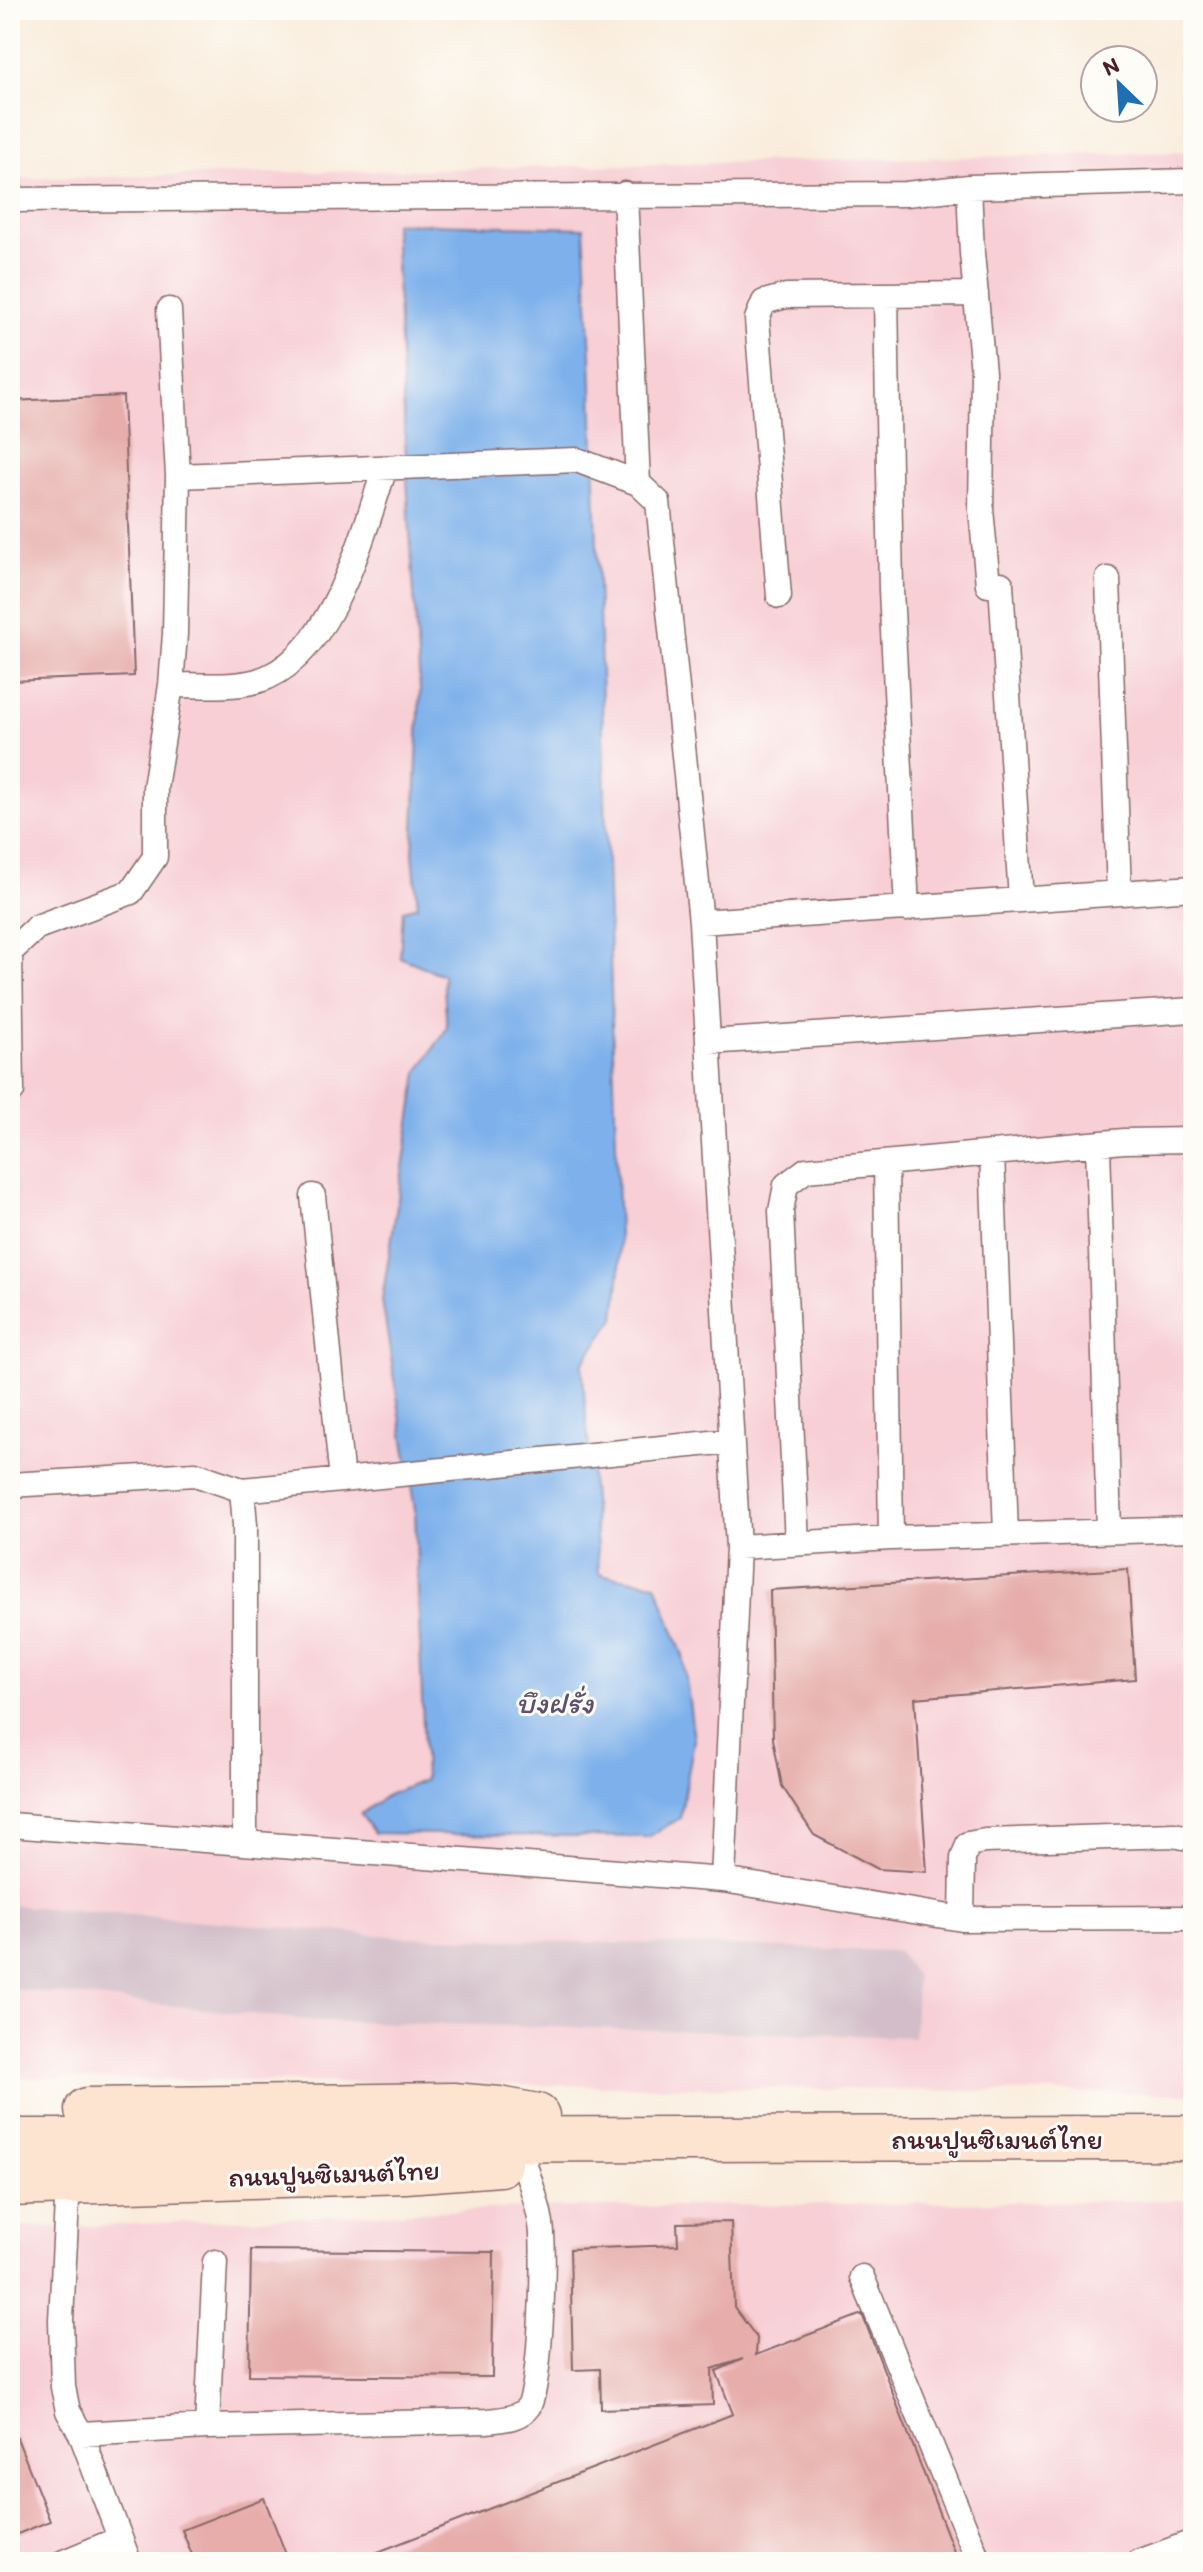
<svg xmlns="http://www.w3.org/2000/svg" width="1203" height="2572" font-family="Itim,'Playpen Sans Thai',sans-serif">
  <rect width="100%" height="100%" fill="#fdfcf7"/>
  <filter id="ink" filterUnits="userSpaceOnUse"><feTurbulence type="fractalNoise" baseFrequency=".0125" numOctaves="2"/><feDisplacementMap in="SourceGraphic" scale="16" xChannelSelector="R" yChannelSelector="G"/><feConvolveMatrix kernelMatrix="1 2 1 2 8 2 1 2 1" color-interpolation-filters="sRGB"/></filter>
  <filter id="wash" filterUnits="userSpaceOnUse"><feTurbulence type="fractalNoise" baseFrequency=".006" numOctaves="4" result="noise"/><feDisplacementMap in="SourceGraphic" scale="32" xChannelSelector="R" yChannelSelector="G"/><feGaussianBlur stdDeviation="1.8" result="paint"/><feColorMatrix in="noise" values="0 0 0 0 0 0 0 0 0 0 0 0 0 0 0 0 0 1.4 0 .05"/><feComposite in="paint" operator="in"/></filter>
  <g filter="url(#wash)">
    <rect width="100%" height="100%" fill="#f9ecdc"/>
    <path fill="#f7cfd5" d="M 1193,152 L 1193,2094 L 10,2078 L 10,1989 L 315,2021 L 913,2037 L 405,1937 L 10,1905 L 10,179 Z
      M 1193,2200 L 1193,2562 L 10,2562 L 10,2226 L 67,2227 L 515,2208 Z"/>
    <path fill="#d2bdc8" d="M 10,1905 L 405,1937 L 897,1951 L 916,1976 L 914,2037 L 315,2021 L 10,1989 Z"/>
    <path fill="#7eb1eb" stroke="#64688b" stroke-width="2" d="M 394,223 L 584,228 L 591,357 L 620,1270 L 615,1318 L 582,1364 L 599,1574 L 656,1584 L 683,1656 L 694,1740 L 680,1818 L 648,1837 L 374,1833 L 361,1814 L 386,1796 L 425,1780 L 415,1510 L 382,1300 L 418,1072 L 447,1028 L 443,975 L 400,957 L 403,910 L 418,906 L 413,854 L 420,689 L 409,516 Z"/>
    <g id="blocks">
      <path fill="#e6adab" d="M 123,396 L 134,676 L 10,681 L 10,401 Z
        M 1128,1569 L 1135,1679 L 915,1698 L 927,1872 L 878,1869 L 814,1835 L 782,1786 L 773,1739 L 770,1590 Z
        M 731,2222 L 734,2307 L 757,2338 L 756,2355 L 862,2314 L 958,2562 L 352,2562 L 733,2414 L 716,2371 L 743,2359 L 712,2369 L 713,2405 L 601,2409 L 600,2369 L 573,2370 L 570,2249 L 678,2245 L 677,2223 Z
        M 251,2250 L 494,2252 L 492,2377 L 249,2375 Z
        M 17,2438 L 50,2521 L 10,2537 L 10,2440 Z
        M 264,2498 L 289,2562 L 195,2562 L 182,2530 Z"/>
    </g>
  </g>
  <g filter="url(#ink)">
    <use href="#blocks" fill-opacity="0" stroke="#876769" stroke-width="2"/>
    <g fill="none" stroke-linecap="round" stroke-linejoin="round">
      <defs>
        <path id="lane" d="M 969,187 L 972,253 L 983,372 L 981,509 L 988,585
          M 625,194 L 638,483
          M 10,200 L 906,194 L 969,187 L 1193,181
          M 886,295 L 891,590 L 907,909
          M 178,476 L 577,460 L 638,483 L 658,502 L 701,922 L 738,1547 L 891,1538 L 1193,1529
          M 1108,579 L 1119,893
          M 1001,584 L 1021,900
          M 779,596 L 757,319 L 764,302 L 786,296 L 976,294
          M 171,685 C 199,685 230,688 257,681 C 331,660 363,534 385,468
          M 701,922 L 1193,888
          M 708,1042 L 1193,1010
          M 10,1091 L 12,1091 L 10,952 L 37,927 L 131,892 L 155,857 L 155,788 L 171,685 L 175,634 L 178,476 L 169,310
          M 1098,1144 L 1109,1531
          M 992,1153 L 1006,1534
          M 886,1163 L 891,1538
          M 313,1196 L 342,1480
          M 10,1485 L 195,1474 L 242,1490 L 245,1525 L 245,1843
          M 242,1490 L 731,1441
          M 797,1543 L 781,1211 L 786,1185 L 806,1170 L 1124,1141 L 1193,1140
          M 10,1825 L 723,1880 L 962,1919 L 1193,1918
          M 723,1880 L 738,1547
          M 962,1919 L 963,1858 L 968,1844 L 985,1841 L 1174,1835 L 1193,1839
          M 68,2182 L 61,2320 L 63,2387 L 68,2411 L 81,2434 L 129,2562
          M 862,2277 L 979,2562
          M 207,2427 L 215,2262
          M 81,2434 L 207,2427 L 488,2421 C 501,2419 519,2419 528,2407 C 541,2390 544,2260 542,2234 C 541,2210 530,2184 524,2161
          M 64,2562 L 119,2539
          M 1139,2562 L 1193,2542"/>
        <path id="secondary" d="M 87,2110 L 453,2105 L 499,2109 L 537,2116
          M 10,2141 C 404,2138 799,2140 1193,2138
          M 10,2184 L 405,2171 L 500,2164"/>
      </defs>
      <use href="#lane" stroke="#876769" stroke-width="27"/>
      <use href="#secondary" stroke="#876769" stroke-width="47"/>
      <use href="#lane" stroke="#fff" stroke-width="24"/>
      <use href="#secondary" stroke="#fde4d0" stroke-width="44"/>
    </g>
  </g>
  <g text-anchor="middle" stroke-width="6" stroke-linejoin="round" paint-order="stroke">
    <g font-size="28" fill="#4a1f2b" stroke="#fdfcf7">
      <text x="997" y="2149">ถนนปูนซิเมนต์ไทย</text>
      <text transform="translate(334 2173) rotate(-2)" y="10">ถนนปูนซิเมนต์ไทย</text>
    </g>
    <g font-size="30" font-style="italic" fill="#5c526e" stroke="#fdfcf7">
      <text x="555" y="1713">บึงฝรั่ง</text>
    </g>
  </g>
  <rect width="1203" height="2572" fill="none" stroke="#fdfcf7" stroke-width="40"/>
  <g transform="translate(1119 84) rotate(335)"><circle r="38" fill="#fdfcf7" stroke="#b5a4a5" stroke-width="2"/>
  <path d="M0-6L14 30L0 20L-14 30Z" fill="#1f6fb2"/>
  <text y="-12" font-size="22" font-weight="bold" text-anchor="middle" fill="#4a1f2b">N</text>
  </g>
</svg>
